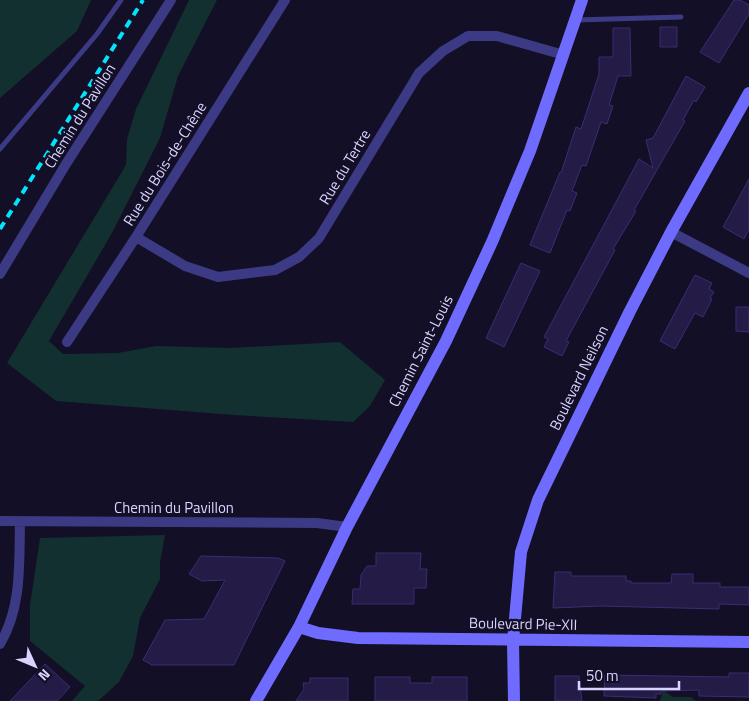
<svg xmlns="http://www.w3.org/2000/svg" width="749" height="701" font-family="'Titillium Web',sans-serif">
  <rect width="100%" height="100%" fill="#130f26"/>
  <path fill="#12302f" d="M 0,0 L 91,0 L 77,31 L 0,98 Z
    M 189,0 L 217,0 L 178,76 L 160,138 L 112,233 L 49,341 L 63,354 L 118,353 L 156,346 L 230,348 L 340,342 L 385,380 L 370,406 L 353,422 L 234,415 L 56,401 L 7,363 L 126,165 L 127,139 L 136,109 Z
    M 165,535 L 160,563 L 160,579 L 140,618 L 133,656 L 119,682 L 98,701 L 72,701 L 85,686 L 30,641 L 30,605 L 40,538 Z
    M 663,690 L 673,697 L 691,697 L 696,701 L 660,701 Z"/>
  <path fill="#241b47" stroke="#3b2d73" d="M 734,0 L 740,0 L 749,5 L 749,14 L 719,63 L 700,52 Z
    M 660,27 L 677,27 L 677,47 L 660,47 Z
    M 613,28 L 630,28 L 631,76 L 618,76 L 609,105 L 613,106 L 607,124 L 601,122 L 586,166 L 582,165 L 572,191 L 577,193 L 570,211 L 567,210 L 550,253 L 530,245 L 560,172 L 561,173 L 576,127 L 581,129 L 599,74 L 599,57 L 613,57 Z
    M 686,76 L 705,87 L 696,102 L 694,100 L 683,120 L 685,121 L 634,210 L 636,211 L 613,249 L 615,250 L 566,341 L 569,342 L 562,356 L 544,347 L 548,339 L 544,337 L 639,159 L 653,168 L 646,140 L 653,138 Z
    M 749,179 L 749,229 L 744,239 L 723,227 Z
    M 521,263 L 540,271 L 504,347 L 486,338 Z
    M 695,275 L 712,283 L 709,289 L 714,292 L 710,298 L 712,299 L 703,317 L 695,313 L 675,349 L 660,341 Z
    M 736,307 L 749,307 L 749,332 L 736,331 Z
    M 376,553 L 421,553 L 420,569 L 427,569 L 426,588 L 414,588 L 414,604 L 352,604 L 353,589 L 360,589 L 361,575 L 367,566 L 376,566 Z
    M 201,556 L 278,558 L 285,561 L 234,665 L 152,665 L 143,660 L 165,620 L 204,619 L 225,580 L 202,581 L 189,574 Z
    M 555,572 L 571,572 L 571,576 L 626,576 L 626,581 L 631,581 L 631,583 L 671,583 L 672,574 L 693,574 L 693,583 L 720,583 L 720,587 L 749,587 L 749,605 L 719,604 L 719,609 L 601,606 L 553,608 Z
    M 45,664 L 70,687 L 57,701 L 10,701 Z
    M 729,673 L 749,673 L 749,697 L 699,696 L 699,690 L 661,691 L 661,694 L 656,694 L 656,698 L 604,696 L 605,675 L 729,677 Z
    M 555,676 L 579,676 L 582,701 L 555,701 Z
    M 375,677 L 410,677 L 410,683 L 432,683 L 432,677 L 467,677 L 467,701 L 375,701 Z
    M 310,678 L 348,678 L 348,701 L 296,701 L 304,689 L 303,683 L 310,683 Z"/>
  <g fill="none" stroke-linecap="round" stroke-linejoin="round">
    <path stroke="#3d3a85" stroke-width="5" d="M 576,20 L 681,17
      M 0,149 L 97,34 L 121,0"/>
    <path stroke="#3d3a85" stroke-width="10" d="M 671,232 L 749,273
      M 136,237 L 185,266 L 218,277 L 275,270 L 299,257 L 319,238 L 419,73 L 443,51 L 468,36 L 497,36 L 564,55
      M 0,274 L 66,164 L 171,0
      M 67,342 L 136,237 L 285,0
      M 0,521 L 317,523 L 347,527
      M 0,644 C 22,607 19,564 20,522"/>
    <path stroke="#6f6bff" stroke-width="12" d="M 299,627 L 318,633 L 358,638 L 749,642
      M 256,701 L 299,627 L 347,527 L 446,341 L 492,242 L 530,151 L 582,0
      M 514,701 L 513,641 L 521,552 L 538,500 L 630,311 L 671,232 L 749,93"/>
    <path stroke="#00e5ff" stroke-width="4" stroke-dasharray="8 6" stroke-linecap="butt" d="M 0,229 L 143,0"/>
  </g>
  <g text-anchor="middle" stroke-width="5" stroke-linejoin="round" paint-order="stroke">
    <g font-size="15" fill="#d9d4ff" stroke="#130f26">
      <text transform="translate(80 116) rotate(-58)" y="5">Chemin du Pavillon</text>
      <text transform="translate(165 164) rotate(-58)" y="5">Rue du Bois-de-Chêne</text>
      <text transform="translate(345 167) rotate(-59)" y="5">Rue du Tertre</text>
      <text transform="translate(421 351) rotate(-63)" y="5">Chemin Saint-Louis</text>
      <text transform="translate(579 378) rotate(-64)" y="5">Boulevard Neilson</text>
      <text x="174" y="513">Chemin du Pavillon</text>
      <text transform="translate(523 624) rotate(1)" y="5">Boulevard Pie-XII</text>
    </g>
  </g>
  <g transform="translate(35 666) rotate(134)" stroke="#130f26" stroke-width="4" paint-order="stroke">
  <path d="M0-4L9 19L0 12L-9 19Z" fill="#d9d4ff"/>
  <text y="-8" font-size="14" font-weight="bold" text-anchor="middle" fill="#d9d4ff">N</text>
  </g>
  <path d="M579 681v8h100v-8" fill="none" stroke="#d9d4ff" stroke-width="2.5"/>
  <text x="586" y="681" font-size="15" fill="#d9d4ff" stroke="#130f26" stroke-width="4" paint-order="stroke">50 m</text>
</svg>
